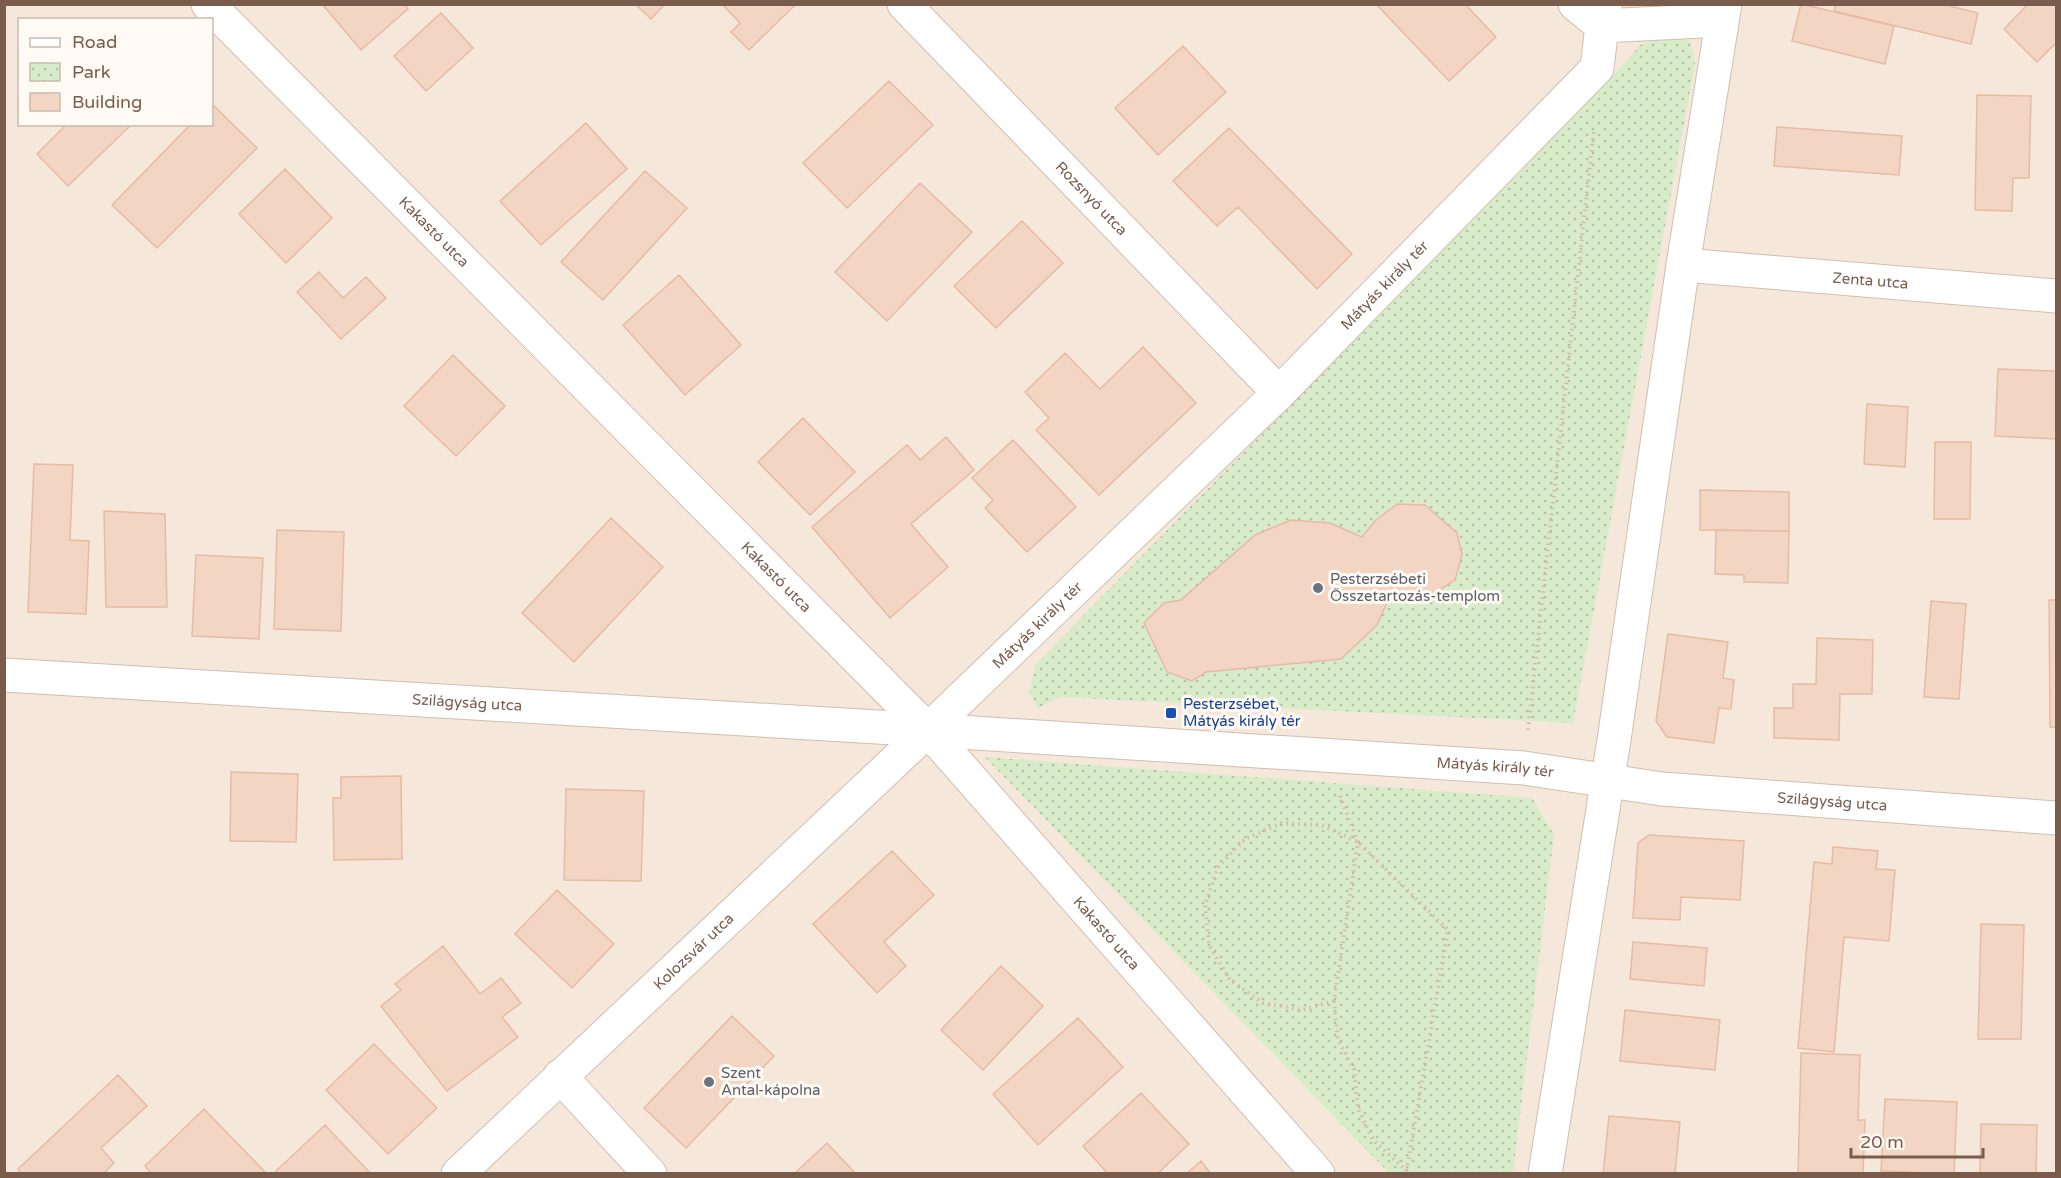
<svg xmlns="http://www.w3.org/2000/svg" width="2061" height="1178" font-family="'Varela Round',sans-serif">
  <defs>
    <pattern id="park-dots" width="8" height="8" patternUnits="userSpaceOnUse" patternTransform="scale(1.5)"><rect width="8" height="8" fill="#d8ecc9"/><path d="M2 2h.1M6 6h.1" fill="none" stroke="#b4c2a5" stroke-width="1.8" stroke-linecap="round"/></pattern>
  </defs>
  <rect width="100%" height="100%" fill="#fdf6ec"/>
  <path fill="#f5e8da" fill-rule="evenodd" d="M 5,5 L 2056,5 L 2056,1173 L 5,1173 ZM 20,20 L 212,20 L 212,124 L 20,124 Z"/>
  <path fill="url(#park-dots)" d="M 1666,37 L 1690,41 L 1695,64 L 1573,723 L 1061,697 L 1038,708 L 1029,692 L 1035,665 L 1625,63 L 1640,45 Z
    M 985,757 L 1532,798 L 1554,835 L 1513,1173 L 1389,1173 Z"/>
  <path fill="#f3d5c3" stroke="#e6bba3" stroke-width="1.5" d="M 322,4 L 404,4 L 408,9 L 361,50 Z
    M 635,4 L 665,4 L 651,19 Z
    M 722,4 L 796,4 L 749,50 L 731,32 L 740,23 Z
    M 1376,4 L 1465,4 L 1496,37 L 1449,81 Z
    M 1801,4 L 1894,26 L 1885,64 L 1792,41 Z
    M 1836,4 L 1942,4 L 1978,13 L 1971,44 L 1834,11 Z
    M 2028,4 L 2056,4 L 2056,43 L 2037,62 L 2004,29 Z
    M 441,13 L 473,48 L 426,91 L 394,56 Z
    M 1183,46 L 1226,92 L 1158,155 L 1115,108 Z
    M 889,81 L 933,125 L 847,208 L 803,163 Z
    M 1977,95 L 2031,96 L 2029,178 L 2013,178 L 2012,211 L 1975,210 Z
    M 212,104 L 257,148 L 157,248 L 112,205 L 191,124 L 212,124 Z
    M 586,123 L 627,169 L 541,245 L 500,201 Z
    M 67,124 L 132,124 L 68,186 L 37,154 Z
    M 1777,127 L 1902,136 L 1899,175 L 1774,166 Z
    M 1229,128 L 1352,254 L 1317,289 L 1238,207 L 1217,226 L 1173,181 Z
    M 285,169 L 332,218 L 286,263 L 239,214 Z
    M 645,171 L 687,208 L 603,300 L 561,262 Z
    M 920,183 L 972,232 L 887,321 L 835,272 Z
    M 1022,221 L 1063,263 L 996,328 L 954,286 Z
    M 319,272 L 343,298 L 366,277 L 386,298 L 341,339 L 297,292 Z
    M 679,275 L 741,345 L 685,395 L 623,325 Z
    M 1143,347 L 1196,403 L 1099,495 L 1036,430 L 1049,418 L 1025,392 L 1065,353 L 1100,389 Z
    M 453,355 L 505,406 L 456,456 L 404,406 Z
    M 1998,369 L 2056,371 L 2056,439 L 1995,436 Z
    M 1867,404 L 1908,407 L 1905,467 L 1864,464 Z
    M 803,418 L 855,472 L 810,515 L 758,462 Z
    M 946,437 L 974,470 L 911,524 L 948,567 L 890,618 L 812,527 L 907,445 L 920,460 Z
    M 1013,440 L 1076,507 L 1027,552 L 985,508 L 993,500 L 972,478 Z
    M 1935,442 L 1971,442 L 1970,519 L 1934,519 Z
    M 34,464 L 73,465 L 70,540 L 89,541 L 86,614 L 28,612 Z
    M 1700,490 L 1789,492 L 1789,531 L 1700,530 Z
    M 1397,504 L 1425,505 L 1457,533 L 1462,555 L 1455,580 L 1425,599 L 1390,596 L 1377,625 L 1341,659 L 1206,672 L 1192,681 L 1167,672 L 1144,623 L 1164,603 L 1181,600 L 1255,535 L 1291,520 L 1330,523 L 1362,537 L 1376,520 Z
    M 104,511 L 165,514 L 167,607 L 106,607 Z
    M 611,518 L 663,567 L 574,662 L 522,613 Z
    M 277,530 L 344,532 L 341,631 L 274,629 Z
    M 1716,530 L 1789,531 L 1788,583 L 1744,582 L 1744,575 L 1715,574 Z
    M 196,555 L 263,558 L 259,639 L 192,636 Z
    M 2049,600 L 2056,600 L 2056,727 L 2050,727 Z
    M 1931,601 L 1966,604 L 1959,699 L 1924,697 Z
    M 1668,634 L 1728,642 L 1723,678 L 1734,680 L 1731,709 L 1719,708 L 1714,743 L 1667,737 L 1656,721 Z
    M 1817,638 L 1873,640 L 1872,694 L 1840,694 L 1839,740 L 1774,738 L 1774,708 L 1793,708 L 1793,684 L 1816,684 Z
    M 231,772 L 298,774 L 296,842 L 230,841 Z
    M 401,776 L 402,859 L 334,860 L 333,798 L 341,798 L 341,777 Z
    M 566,789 L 644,791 L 641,881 L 564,880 Z
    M 1649,835 L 1744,841 L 1740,900 L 1681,897 L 1680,920 L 1633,918 L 1638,843 Z
    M 1833,847 L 1878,851 L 1876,869 L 1895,870 L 1889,941 L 1844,937 L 1834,1052 L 1798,1048 L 1814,862 L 1832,864 Z
    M 892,851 L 934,895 L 884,942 L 906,966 L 877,993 L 813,924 Z
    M 557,890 L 614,944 L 572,988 L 515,934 Z
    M 1981,924 L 2024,925 L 2021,1039 L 1978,1039 Z
    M 1633,942 L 1707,948 L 1704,986 L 1630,979 Z
    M 443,946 L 480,994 L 501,978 L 521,1003 L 502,1017 L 518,1037 L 447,1091 L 381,1006 L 401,990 L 395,984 Z
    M 1001,966 L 1043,1006 L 983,1070 L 941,1030 Z
    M 1625,1010 L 1720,1020 L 1715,1070 L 1620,1061 Z
    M 732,1016 L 774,1056 L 686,1148 L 644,1108 Z
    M 1078,1018 L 1123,1067 L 1038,1145 L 993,1094 Z
    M 374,1044 L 437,1108 L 388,1154 L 326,1090 Z
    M 1801,1053 L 1860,1055 L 1858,1120 L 1865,1120 L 1863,1174 L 1798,1174 Z
    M 118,1075 L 147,1106 L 101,1148 L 114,1163 L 103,1174 L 22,1174 L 18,1169 Z
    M 1141,1093 L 1189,1144 L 1157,1174 L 1108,1174 L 1083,1146 Z
    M 1885,1099 L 1957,1102 L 1954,1174 L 1881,1171 Z
    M 204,1109 L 267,1174 L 152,1174 L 145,1166 Z
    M 1609,1116 L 1680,1122 L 1675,1174 L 1603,1174 Z
    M 1981,1124 L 2037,1125 L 2036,1174 L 1980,1174 Z
    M 325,1125 L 371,1174 L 279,1174 L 276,1171 Z
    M 827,1143 L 856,1174 L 794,1174 Z
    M 1201,1161 L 1211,1174 L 1186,1174 Z"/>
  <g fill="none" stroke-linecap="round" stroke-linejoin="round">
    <defs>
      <g id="minor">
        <path id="s1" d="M 208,4 L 928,730 L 1318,1174"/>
        <path id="s2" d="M 904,4 L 1279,393"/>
        <path d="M 1575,4 L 1602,26 L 1605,6"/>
        <path id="s3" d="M 1683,265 L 2056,296"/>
        <path id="s4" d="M 4,675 L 928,730 L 1524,768 L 1662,789 L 2056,818"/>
        <path d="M 560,1076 L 650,1174"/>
        <path id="s5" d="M 458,1174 L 928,730 L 1279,393 L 1597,68 L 1602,26 L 1722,20"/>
        <path d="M 1545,1174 L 1614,740 L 1683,265 L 1725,4"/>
      </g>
    </defs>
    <use href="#minor" stroke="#d1beb0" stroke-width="35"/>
    <path stroke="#d9b8a5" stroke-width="4" stroke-dasharray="1.5 4.5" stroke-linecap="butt" d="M 1528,730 L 1594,129
      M 1340,796 L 1358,842 L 1334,1001 L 1338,1040 L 1354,1069 L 1358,1108 L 1373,1140 L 1407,1171
      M 1334,1001 L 1302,1010 L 1263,1003 L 1230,980 L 1209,945 L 1205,905 L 1218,867 L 1245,839 L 1282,823 L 1322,825 L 1358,842 L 1448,930 L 1406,1174"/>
    <use href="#minor" stroke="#fff" stroke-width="33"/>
  </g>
  <g fill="#6b7280" stroke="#fffaf3" stroke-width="2">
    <circle cx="1318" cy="588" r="6"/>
    <circle cx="709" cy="1082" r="6"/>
  </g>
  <rect fill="#1a4fb4" stroke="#fffaf3" stroke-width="2" x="1165" y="707" width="12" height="12" rx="3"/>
  <g text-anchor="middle" stroke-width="6" stroke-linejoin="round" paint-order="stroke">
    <g font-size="15" fill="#7a5c4d" stroke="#fffaf3">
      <text dy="5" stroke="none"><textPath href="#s2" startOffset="270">Rozsnyó utca</textPath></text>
      <text dy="5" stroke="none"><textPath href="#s1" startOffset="321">Kakastó utca</textPath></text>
      <text dy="5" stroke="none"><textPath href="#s3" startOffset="188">Zenta utca</textPath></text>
      <text dy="5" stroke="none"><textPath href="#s5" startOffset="1284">Mátyás király tér</textPath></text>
      <text dy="5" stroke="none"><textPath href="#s1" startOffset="807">Kakastó utca</textPath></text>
      <text dy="5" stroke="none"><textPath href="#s5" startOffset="798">Mátyás király tér</textPath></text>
      <text dy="5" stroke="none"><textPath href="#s4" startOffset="464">Szilágyság utca</textPath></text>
      <text dy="5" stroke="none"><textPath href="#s4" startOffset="1494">Mátyás király tér</textPath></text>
      <text dy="5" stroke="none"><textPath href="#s4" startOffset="1833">Szilágyság utca</textPath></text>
      <text dy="5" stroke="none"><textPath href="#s1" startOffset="1293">Kakastó utca</textPath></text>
      <text dy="5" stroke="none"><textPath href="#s5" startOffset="324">Kolozsvár utca</textPath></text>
    </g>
    <g font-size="15" fill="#5b616d" stroke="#fffaf3" text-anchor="start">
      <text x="1330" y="584">Pesterzsébeti<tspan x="1330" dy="17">Összetartozás-templom</tspan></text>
      <text x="721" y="1078">Szent<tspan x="721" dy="17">Antal-kápolna</tspan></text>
    </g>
    <g font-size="15" fill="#164399" stroke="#fffaf3" text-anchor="start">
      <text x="1183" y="709">Pesterzsébet,<tspan x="1183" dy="17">Mátyás király tér</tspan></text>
    </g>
  </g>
  <rect width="2061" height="1178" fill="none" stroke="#7a5c4d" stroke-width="12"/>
  <rect x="18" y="18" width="195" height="108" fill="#fffaf3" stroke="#cabbb1" stroke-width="1.5"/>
  <rect x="30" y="38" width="30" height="9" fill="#ffffff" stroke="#cabbb1" stroke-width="1.5"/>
  <text x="72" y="48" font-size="18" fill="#7a5c4d">Road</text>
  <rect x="30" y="63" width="30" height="18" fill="url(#park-dots)" stroke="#cabbb1" stroke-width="1.5"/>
  <text x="72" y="78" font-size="18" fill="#7a5c4d">Park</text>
  <rect x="30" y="93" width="30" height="18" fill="#f3d5c3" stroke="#cabbb1" stroke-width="1.5"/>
  <text x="72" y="108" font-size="18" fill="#7a5c4d">Building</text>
  <path d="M1851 1148v9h132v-9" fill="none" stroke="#7a5c4d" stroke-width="3"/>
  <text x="1860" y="1148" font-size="18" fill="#7a5c4d" stroke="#fffaf3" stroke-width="4.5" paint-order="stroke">20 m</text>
</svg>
